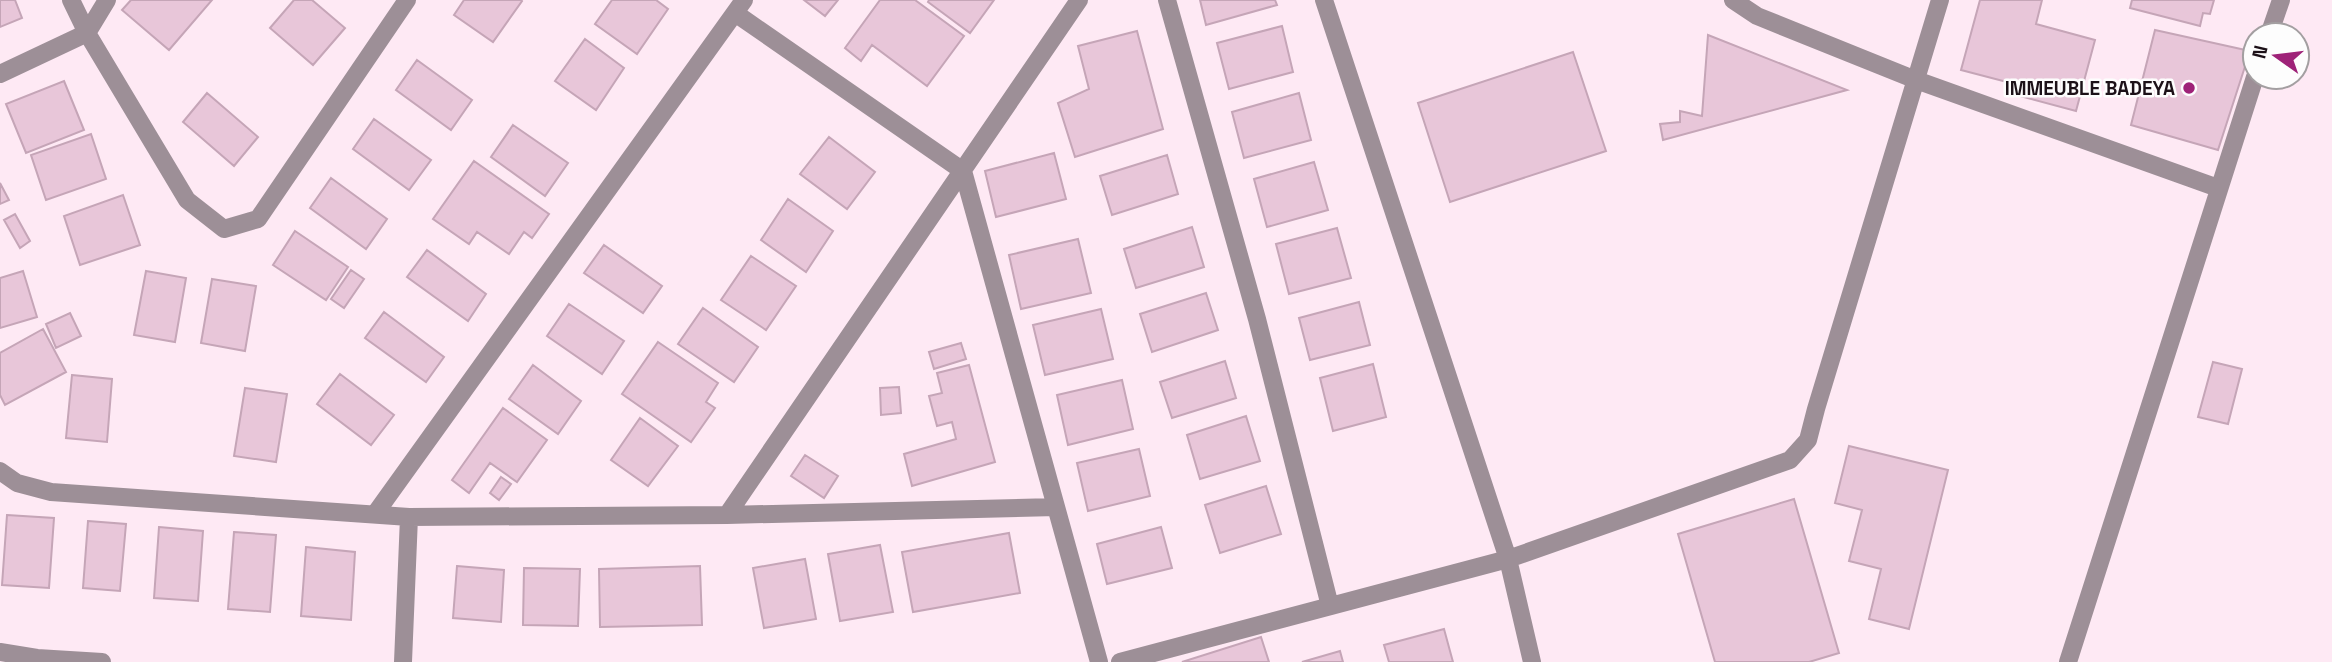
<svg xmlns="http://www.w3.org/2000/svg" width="2332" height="662" font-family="'Space Grotesk',sans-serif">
  <rect width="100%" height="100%" fill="#fee9f4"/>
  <path fill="#e8c6d9" stroke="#c5a5b7" stroke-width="2" d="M 0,0 L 15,0 L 22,18 L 0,27 Z
    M 131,0 L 212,0 L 169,50 L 122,10 Z
    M 294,0 L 312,0 L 345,28 L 313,65 L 270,28 Z
    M 464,0 L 521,0 L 522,1 L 493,42 L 454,15 Z
    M 612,0 L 656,0 L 668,9 L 637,54 L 595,24 Z
    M 804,0 L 838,0 L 825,16 Z
    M 880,0 L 915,0 L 964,36 L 927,86 L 872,45 L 861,61 L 845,48 Z
    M 929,0 L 994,0 L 970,33 L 928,2 Z
    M 1200,0 L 1275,0 L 1277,5 L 1206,25 Z
    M 1980,0 L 2042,0 L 2036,24 L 2095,40 L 2076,111 L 2005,92 L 2007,82 L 1961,70 Z
    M 2132,0 L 2214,0 L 2210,14 L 2203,13 L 2200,26 L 2130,8 Z
    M 1282,26 L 1293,72 L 1229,89 L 1217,43 Z
    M 2155,30 L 2250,51 L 2218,150 L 2131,125 Z
    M 1137,31 L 1163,129 L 1075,157 L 1058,103 L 1089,89 L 1078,46 Z
    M 1708,35 L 1847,90 L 1663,140 L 1660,124 L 1680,122 L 1680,111 L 1702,116 Z
    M 585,39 L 624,68 L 596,110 L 555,81 Z
    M 1573,52 L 1606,151 L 1450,202 L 1418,103 Z
    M 417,60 L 472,100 L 451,130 L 396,90 Z
    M 64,81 L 84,130 L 26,153 L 6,104 Z
    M 207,93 L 258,137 L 234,166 L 183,122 Z
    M 1299,93 L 1311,140 L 1244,158 L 1232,112 Z
    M 374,119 L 431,160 L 409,190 L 353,149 Z
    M 513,125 L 568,163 L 545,196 L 491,157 Z
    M 91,134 L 106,179 L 46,200 L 31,155 Z
    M 829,137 L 875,172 L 847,209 L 800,174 Z
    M 1054,153 L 1066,199 L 996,217 L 985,171 Z
    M 1167,155 L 1178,194 L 1112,215 L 1100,176 Z
    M 474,161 L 549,214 L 532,238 L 524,232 L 509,254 L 477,232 L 469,244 L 433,219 Z
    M 1314,162 L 1328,210 L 1267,227 L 1254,179 Z
    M 331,178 L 387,219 L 366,249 L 310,208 Z
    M 0,183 L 9,200 L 0,204 Z
    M 123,195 L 140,245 L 80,265 L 64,216 Z
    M 788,199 L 833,231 L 806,272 L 761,240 Z
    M 15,214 L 30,241 L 20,248 L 4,220 Z
    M 1192,227 L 1204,267 L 1136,288 L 1124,249 Z
    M 1337,228 L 1351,278 L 1289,294 L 1276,244 Z
    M 295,231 L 348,267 L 326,300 L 273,265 Z
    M 1078,239 L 1091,293 L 1021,309 L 1009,255 Z
    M 604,245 L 662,286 L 643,313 L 584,273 Z
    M 427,250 L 486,294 L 468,321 L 407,277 Z
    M 751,256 L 796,286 L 766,330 L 721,300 Z
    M 351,270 L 364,279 L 344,308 L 331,299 Z
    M 23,271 L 37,317 L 0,328 L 0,278 Z
    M 146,271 L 186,278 L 175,342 L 134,335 Z
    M 212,279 L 256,286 L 245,351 L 201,343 Z
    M 1206,293 L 1218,330 L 1152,352 L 1140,314 Z
    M 1359,302 L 1370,345 L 1310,360 L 1299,318 Z
    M 569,304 L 624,341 L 602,374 L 547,336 Z
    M 703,308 L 758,347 L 734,382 L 678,344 Z
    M 1101,309 L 1113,359 L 1045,375 L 1033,325 Z
    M 384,312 L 444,357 L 426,382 L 365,338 Z
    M 70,313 L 81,336 L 56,348 L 46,324 Z
    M 43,329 L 66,372 L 5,405 L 0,395 L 0,353 Z
    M 658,342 L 718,383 L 706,402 L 715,408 L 691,442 L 622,394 Z
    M 961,343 L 966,359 L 934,369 L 929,352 Z
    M 1225,361 L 1236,398 L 1172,418 L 1160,382 Z
    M 2213,362 L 2242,369 L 2228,424 L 2198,417 Z
    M 1373,364 L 1386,417 L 1333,431 L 1320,378 Z
    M 533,365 L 581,401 L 558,434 L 509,399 Z
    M 969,365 L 995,462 L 912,486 L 904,454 L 956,439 L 952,422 L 937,426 L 929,396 L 942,393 L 937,373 Z
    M 340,374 L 394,415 L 371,445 L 317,404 Z
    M 72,375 L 112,379 L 107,442 L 66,438 Z
    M 1122,380 L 1133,429 L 1068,445 L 1057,395 Z
    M 899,387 L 901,413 L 881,415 L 880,388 Z
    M 245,388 L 287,394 L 276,462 L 234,456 Z
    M 503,408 L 547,440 L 517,482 L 490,463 L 469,493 L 452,480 Z
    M 1246,416 L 1260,461 L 1200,479 L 1187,435 Z
    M 640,418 L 678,446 L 648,486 L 611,460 Z
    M 1849,446 L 1948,470 L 1909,629 L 1869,619 L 1881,569 L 1849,561 L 1862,510 L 1835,503 Z
    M 1139,449 L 1150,496 L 1088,511 L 1077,463 Z
    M 805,455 L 838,476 L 824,498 L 791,476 Z
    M 501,477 L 511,484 L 499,500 L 490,493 Z
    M 1266,486 L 1281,534 L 1220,553 L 1205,505 Z
    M 1794,499 L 1839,653 L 1809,662 L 1715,662 L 1678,534 Z
    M 7,515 L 54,518 L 49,588 L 2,585 Z
    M 88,521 L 126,524 L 120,591 L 83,588 Z
    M 159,527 L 203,531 L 198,601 L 154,598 Z
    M 1161,527 L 1172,568 L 1107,584 L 1097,544 Z
    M 234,532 L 276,535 L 270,612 L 228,609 Z
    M 1009,533 L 1020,593 L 913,612 L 902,552 Z
    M 880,545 L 893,612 L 840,621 L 828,554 Z
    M 306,547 L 355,552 L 351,620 L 301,616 Z
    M 805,559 L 816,619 L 764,628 L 753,568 Z
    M 457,566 L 504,570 L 501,622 L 453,618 Z
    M 700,566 L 702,625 L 600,627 L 599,569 Z
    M 524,568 L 580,569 L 578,626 L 523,625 Z
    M 1444,629 L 1453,662 L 1389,662 L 1384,645 Z
    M 1261,637 L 1269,662 L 1182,662 Z
    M 1340,651 L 1343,662 L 1302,662 Z"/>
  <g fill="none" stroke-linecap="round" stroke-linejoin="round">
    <path stroke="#9d8f97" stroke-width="18" d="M 71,0 L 87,33 L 187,200 L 224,229 L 258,219 L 407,0
      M 1167,0 L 1257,319 L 1330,606
      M 1324,0 L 1508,559 L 1532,662
      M 1733,0 L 1757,16 L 1916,80 L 2218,188
      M 735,13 L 963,171 L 1099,662
      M 2269,35 L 2281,0
      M 0,74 L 87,33 L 107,0
      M 0,471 L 17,483 L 51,492 L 409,517 L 727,515 L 1056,507
      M 375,514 L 744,0
      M 727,515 L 1079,0
      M 0,652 L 37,658 L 102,662
      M 403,662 L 409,517
      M 1120,662 L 1508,559 L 1790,460 L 1808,440 L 1816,409 L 1940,0
      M 2068,662 L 2255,77"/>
  </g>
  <circle fill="#9e2278" stroke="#fdfdfd" stroke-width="2.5" cx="2189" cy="88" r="7"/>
  <g text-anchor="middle" stroke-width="5" stroke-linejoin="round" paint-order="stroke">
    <g font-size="19" font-weight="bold" fill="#1c1118" stroke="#fdfdfd" text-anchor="end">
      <text x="2175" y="95">IMMEUBLE BADEYA</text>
    </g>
  </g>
  <g transform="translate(2276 56) rotate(284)"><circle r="33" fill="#fdfdfd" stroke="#a39fa1" stroke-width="2"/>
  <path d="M0-5L12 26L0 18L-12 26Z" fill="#9e2278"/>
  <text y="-10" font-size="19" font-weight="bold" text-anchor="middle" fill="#1c1118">N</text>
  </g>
</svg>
